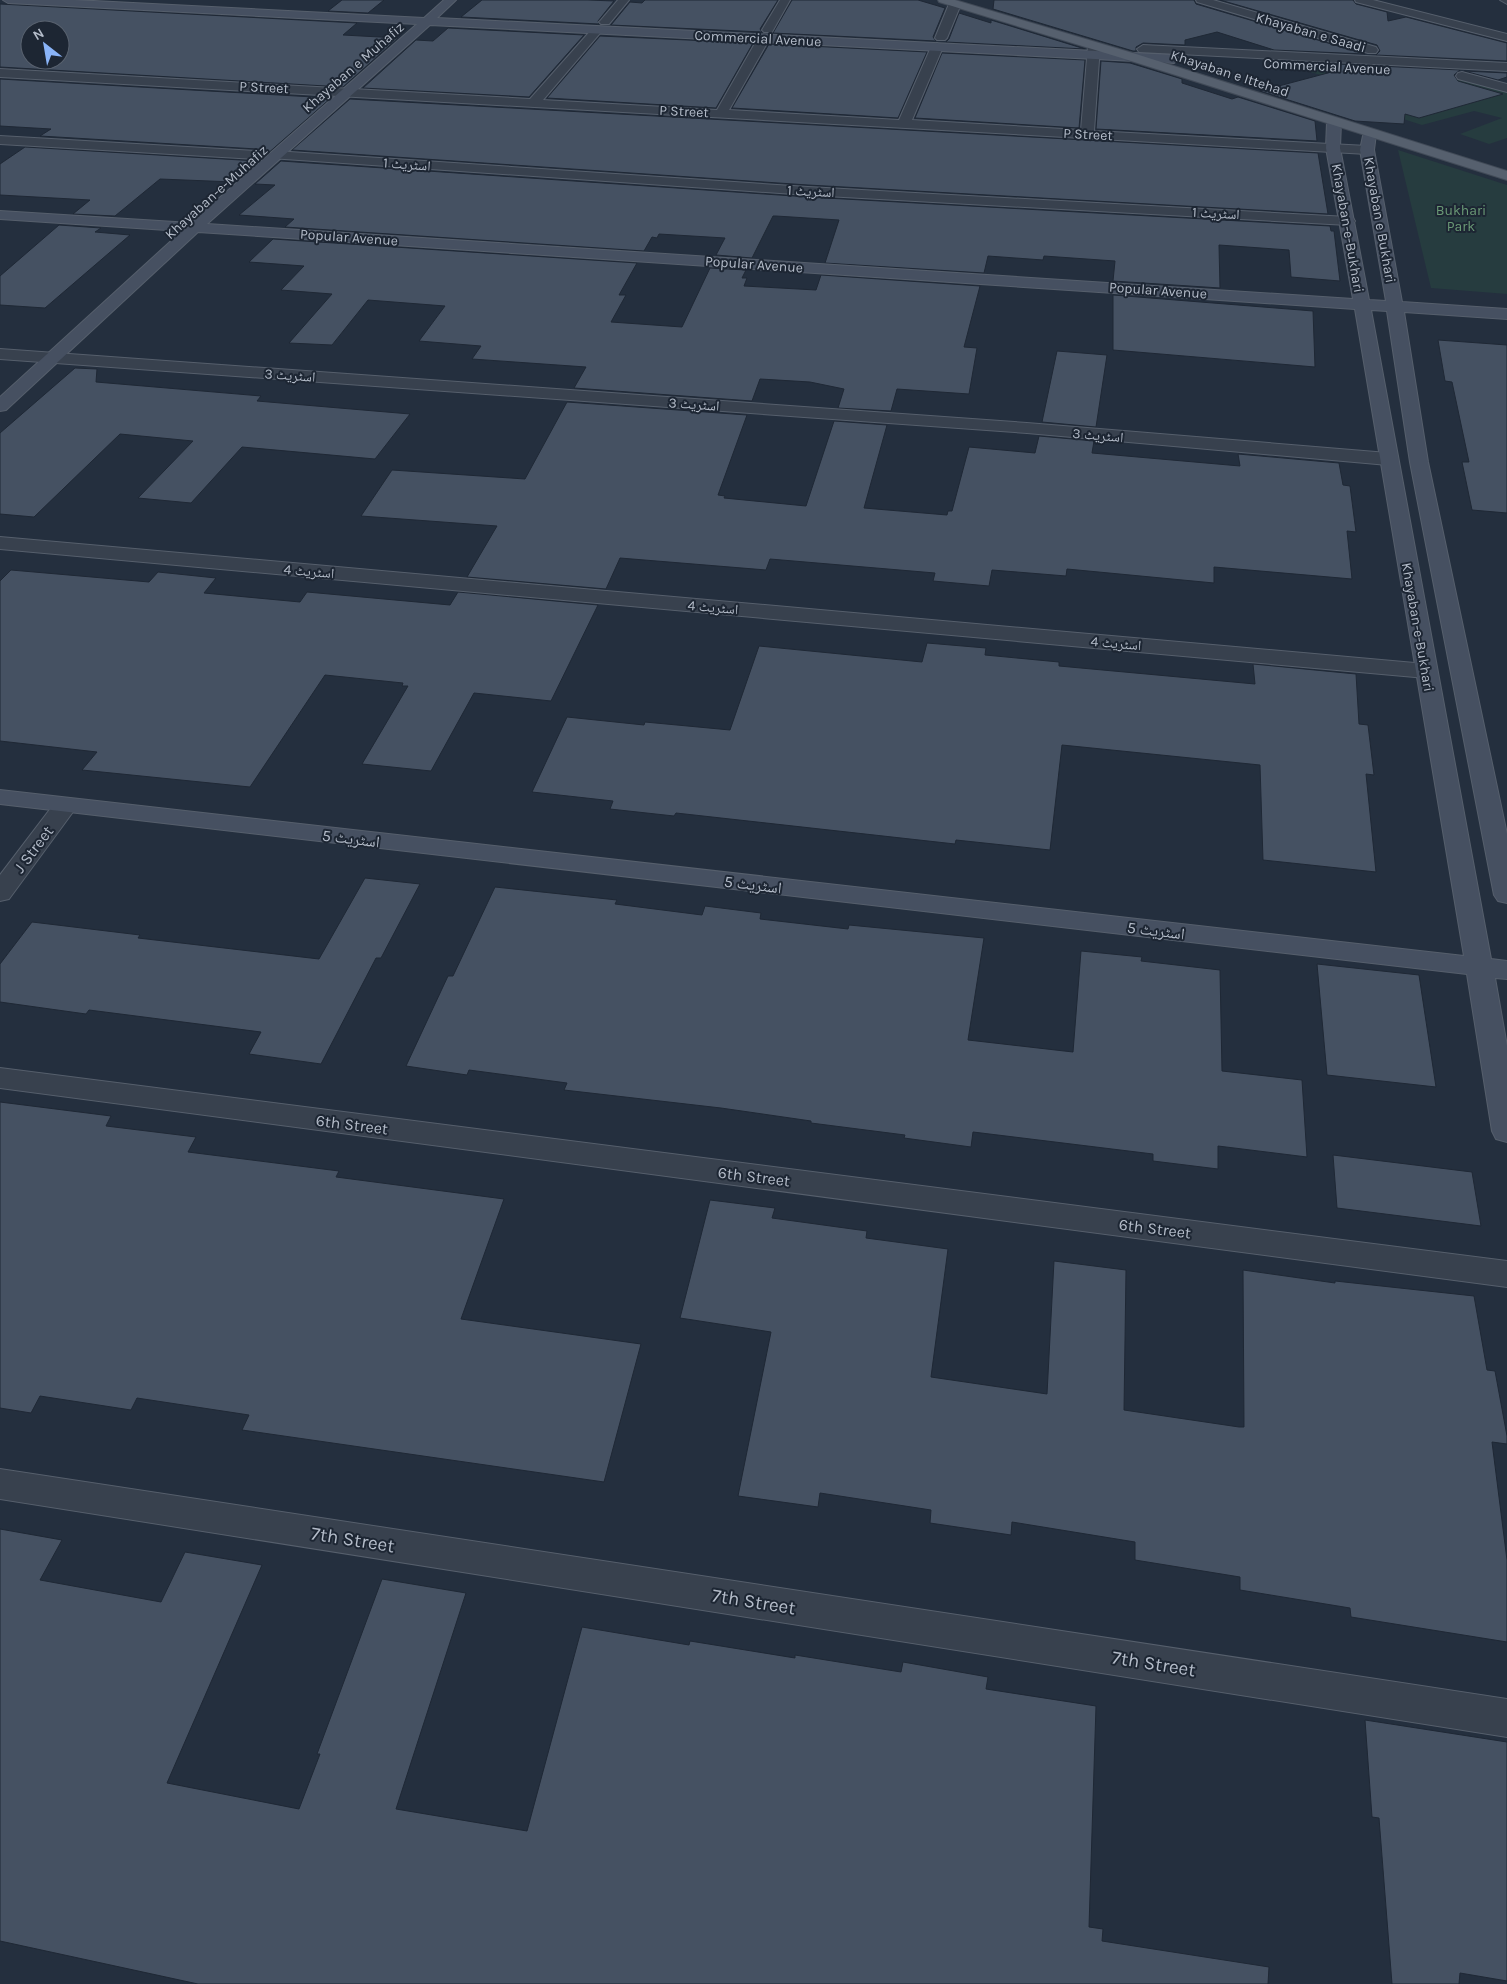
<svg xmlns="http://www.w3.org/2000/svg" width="1507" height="1984" font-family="Karla,'Noto Naskh Arabic',sans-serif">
  <rect width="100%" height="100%" fill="#242f3e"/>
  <path fill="#263c3f" d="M 1298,68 L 1442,75 L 1507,92 L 1507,138 L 1489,144 L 1460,134 L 1502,118 L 1474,111 L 1422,125 L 1337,98 L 1362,88 Z
    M 1398,150 L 1507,185 L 1507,294 L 1431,288 Z"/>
  <path fill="#455162" stroke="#1f2835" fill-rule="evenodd" d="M 342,0 L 384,0 L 368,13 L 328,11 Z
    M 482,0 L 588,0 L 614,1 L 598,21 L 599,24 L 461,17 Z
    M 645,0 L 778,0 L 760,29 L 762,32 L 611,25 L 630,2 L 642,3 Z
    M 792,0 L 918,0 L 945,8 L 933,37 L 936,41 L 773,33 Z
    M 994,0 L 1194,0 L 1196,4 L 1365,54 L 1274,50 L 1217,32 L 1185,40 L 1185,45 L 1143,43 L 1136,47 L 1136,51 L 1133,51 L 993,9 Z
    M 1220,0 L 1353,0 L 1356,4 L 1387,12 L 1388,21 L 1406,17 L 1507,43 L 1507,61 L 1376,55 L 1380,51 L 1377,45 Z
    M 0,4 L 357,23 L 343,35 L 398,38 L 343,87 L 0,67 ZM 30,30 L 60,30 L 60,60 L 30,60 Z
    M 959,13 L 991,23 L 991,20 L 1085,49 L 946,42 L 949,39 Z
    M 448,28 L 584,35 L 529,97 L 363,88 L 416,40 L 433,41 Z
    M 600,36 L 753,43 L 716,108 L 547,98 Z
    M 769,44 L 927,52 L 898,118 L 732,108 Z
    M 942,53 L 1085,60 L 1079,128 L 915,118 Z
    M 1101,61 L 1130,63 L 1182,79 L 1182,83 L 1232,99 L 1238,97 L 1315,121 L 1317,141 L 1096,129 Z
    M 1317,63 L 1460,70 L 1454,75 L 1458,81 L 1503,94 L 1419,118 L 1405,114 L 1404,124 L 1355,121 L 1260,91 L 1339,70 Z
    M 1464,71 L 1507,73 L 1507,77 L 1498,80 Z
    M 0,79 L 331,98 L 266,155 L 257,149 L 40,136 L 51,129 L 0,126 Z
    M 350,99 L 1318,153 L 1328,214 L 808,185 L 292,150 Z
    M 25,147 L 257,161 L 261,159 L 234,182 L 160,179 L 115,216 L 73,214 L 90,200 L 0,195 L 0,164 Z
    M 281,161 L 808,197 L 1330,226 L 1331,231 L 1334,231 L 1340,281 L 1291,277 L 1289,250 L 1219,245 L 1220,288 L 1113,281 L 1115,261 L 1044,256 L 1043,260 L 988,256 L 984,273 L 825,263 L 839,220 L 776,216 L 773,216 L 752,258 L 716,255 L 725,238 L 659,234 L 657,238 L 652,237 L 644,251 L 285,227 L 294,219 L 239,215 L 275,185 L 255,184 Z
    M 59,225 L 101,228 L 95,232 L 130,235 L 45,308 L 0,305 L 0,276 Z
    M 273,239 L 637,263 L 619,295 L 626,295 L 611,322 L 682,327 L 710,268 L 746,270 L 742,278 L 747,278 L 744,286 L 816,290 L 821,275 L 980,286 L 964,347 L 977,348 L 969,394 L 897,389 L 891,411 L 838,408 L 844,389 L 810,382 L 760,379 L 752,401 L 574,388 L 586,367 L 472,359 L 481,346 L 419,341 L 445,306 L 368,300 L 332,345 L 289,343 L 332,294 L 281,290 L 304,266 L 249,262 Z
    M 1113,295 L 1313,311 L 1315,367 L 1113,350 Z
    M 1438,340 L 1507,345 L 1507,513 L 1472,510 L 1462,462 L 1469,462 L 1452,382 L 1445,381 Z
    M 1057,351 L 1107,355 L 1096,427 L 1042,422 Z
    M 75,368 L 97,369 L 96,382 L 261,396 L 257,401 L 410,414 L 375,459 L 242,447 L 191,503 L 138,498 L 193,441 L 120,434 L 34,517 L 0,514 L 0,433 Z
    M 567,402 L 747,415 L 718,495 L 725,496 L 724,498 L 806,506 L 834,421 L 887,425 L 864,508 L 947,515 L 948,511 L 952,511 L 969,447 L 1035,453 L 1039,436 L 1094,441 L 1092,453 L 1240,466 L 1238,454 L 1339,463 L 1343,485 L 1350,486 L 1356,532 L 1347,531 L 1352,579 L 1214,567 L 1214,583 L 1067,569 L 1066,576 L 992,570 L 989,586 L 933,581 L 935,573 L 770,559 L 766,570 L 620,558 L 606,589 L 467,577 L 497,526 L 361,516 L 392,470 L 525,479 Z
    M 11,570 L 149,582 L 158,572 L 216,578 L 204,593 L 300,602 L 307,592 L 450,605 L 458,592 L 598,605 L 551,701 L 474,693 L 431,771 L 362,764 L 408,686 L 402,686 L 403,683 L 325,675 L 250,787 L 82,770 L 97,752 L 0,741 L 0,581 Z
    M 927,643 L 986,648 L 985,655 L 1059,662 L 1059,666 L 1255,684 L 1253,664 L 1356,674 L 1359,724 L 1368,725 L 1374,775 L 1366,774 L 1376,872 L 1263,860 L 1260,765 L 1062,745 L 1050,850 L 956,840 L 955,844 L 676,813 L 674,816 L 610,809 L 613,801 L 532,792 L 567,717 L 644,725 L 645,722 L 730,730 L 759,646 L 922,662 Z
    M 365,878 L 420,884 L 381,958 L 376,958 L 321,1064 L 249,1054 L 261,1032 L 89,1010 L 86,1014 L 0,1002 L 0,964 L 32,922 L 140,935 L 138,938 L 319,959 Z
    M 495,887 L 617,900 L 615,904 L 702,915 L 705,906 L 761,913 L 760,919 L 848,929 L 849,925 L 984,938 L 968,1040 L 1073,1052 L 1081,951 L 1142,957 L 1141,961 L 1220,970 L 1222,1071 L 1302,1080 L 1307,1157 L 1218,1146 L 1218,1169 L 1153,1161 L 1153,1154 L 973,1132 L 971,1147 L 904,1138 L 905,1135 L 811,1123 L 811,1121 L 721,1108 L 564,1090 L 567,1083 L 469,1070 L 467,1075 L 406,1066 L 448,976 L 453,976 Z
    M 1317,964 L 1419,975 L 1436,1087 L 1327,1075 Z
    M 0,1102 L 111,1116 L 106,1126 L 196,1137 L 188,1152 L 339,1171 L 336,1177 L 504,1199 L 461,1319 L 641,1344 L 604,1482 L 242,1430 L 249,1415 L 137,1398 L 131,1410 L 40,1396 L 31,1413 L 0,1408 Z
    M 1333,1155 L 1472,1172 L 1481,1226 L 1337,1208 Z
    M 710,1200 L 775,1208 L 772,1218 L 867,1231 L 866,1238 L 948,1249 L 931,1377 L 1047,1394 L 1054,1261 L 1126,1270 L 1124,1410 L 1239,1427 L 1244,1427 L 1243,1270 L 1335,1283 L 1335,1281 L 1474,1296 L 1487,1370 L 1495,1371 L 1507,1436 L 1507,1444 L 1492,1442 L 1507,1560 L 1507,1642 L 1351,1617 L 1350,1608 L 1240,1590 L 1240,1577 L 1135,1560 L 1135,1542 L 1012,1522 L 1011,1535 L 930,1523 L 931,1510 L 820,1493 L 818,1507 L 738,1496 L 771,1332 L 680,1318 Z
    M 0,1529 L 62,1540 L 40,1580 L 161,1602 L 185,1552 L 262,1565 L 167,1783 L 299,1809 L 320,1754 L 317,1754 L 382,1579 L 466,1593 L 396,1809 L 527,1831 L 582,1627 L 689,1645 L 690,1641 L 795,1658 L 795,1655 L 901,1672 L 903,1662 L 988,1677 L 986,1689 L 1096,1706 L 1089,1927 L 1103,1929 L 1102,1941 L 1269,1967 L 1268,1984 L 198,1984 L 0,1941 Z
    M 1365,1720 L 1507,1742 L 1507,1981 L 1460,1973 L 1459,1984 L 1392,1984 L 1379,1818 L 1372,1817 Z"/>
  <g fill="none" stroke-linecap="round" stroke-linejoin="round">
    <defs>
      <path id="street" d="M 618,0 L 629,0 L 609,24 L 601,24 L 599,22 L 601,20 Z
        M 780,0 L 790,0 L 772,32 L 764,32 L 762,30 Z
        M 1196,0 L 1213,0 L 1376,47 L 1378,50 L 1376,53 L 1368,53 L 1197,2 Z
        M 1355,0 L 1373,0 L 1507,34 L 1507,41 L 1356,2 Z
        M 1500,0 L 1507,0 L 1507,4 Z
        M 955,1 L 961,4 L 947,38 L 945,40 L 937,40 L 935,38 L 949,4 Z
        M 597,27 L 603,30 L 601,32 L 543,100 L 717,110 L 758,38 L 764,35 L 770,38 L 729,110 L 899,120 L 931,47 L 937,43 L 943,47 L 912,120 L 1081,130 L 1088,46 L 1094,42 L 1100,46 L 1094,131 L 1367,146 L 1374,150 L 1367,154 L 0,77 L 0,69 L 530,99 L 593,28 Z
        M 1143,45 L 1507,63 L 1507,71 L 1139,52 L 1137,49 Z
        M 1462,72 L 1507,84 L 1507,92 L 1458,79 L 1456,76 L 1458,73 Z
        M 0,136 L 257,151 L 264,155 L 257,159 L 0,144 Z
        M 275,151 L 808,187 L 1348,217 L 1353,218 L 1355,221 L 1353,224 L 1348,225 L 808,195 L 270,158 L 268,155 Z
        M 0,349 L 1027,423 L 1388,453 L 1395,455 L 1397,459 L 1395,463 L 1388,465 L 1027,433 L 0,359 Z
        M 0,537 L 1426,664 L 1434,666 L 1437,671 L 1434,676 L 1426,678 L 0,549 Z
        M 66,798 L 75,800 L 78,805 L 9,899 L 0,901 L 0,875 L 57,800 Z
        M 0,1068 L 1507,1261 L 1507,1287 L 0,1088 Z
        M 0,1469 L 1507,1699 L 1507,1737 L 0,1499 Z"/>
      <path id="secondary" d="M 3,0 L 74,0 L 424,18 L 444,0 L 456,0 L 437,18 L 1174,55 L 1180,59 L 1174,63 L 430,25 L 207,224 L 1353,299 L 1326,148 L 1327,122 L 1334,118 L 1341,122 L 1340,148 L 1369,300 L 1386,301 L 1360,150 L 1364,131 L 1374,131 L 1376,134 L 1374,150 L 1402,302 L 1507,309 L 1507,319 L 1404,312 L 1428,462 L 1507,834 L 1507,903 L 1498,901 L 1494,895 L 1410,462 L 1387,311 L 1371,310 L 1491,959 L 1507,961 L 1507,979 L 1495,978 L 1507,1046 L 1507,1142 L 1496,1139 L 1492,1131 L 1467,974 L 0,804 L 0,790 L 1464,956 L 1355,309 L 198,232 L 6,410 L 0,411 L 0,397 L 182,231 L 0,219 L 0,211 L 191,223 L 417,24 L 8,3 Z"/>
      <path id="primary" d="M 938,0 L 955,0 L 1136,54 L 1507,171 L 1507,180 L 1128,60 L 939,2 Z"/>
    </defs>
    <use href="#street" stroke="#565f6c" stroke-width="2"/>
    <use href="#secondary" stroke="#565f6c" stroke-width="2"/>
    <use href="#primary" stroke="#414a57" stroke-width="2"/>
    <use href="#street" fill="#38414e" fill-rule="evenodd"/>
    <use href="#secondary" fill="#465061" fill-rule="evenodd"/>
    <use href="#primary" fill="#56606e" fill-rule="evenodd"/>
  </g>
  <g text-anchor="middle" stroke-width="4" stroke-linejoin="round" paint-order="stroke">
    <g font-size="14" fill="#b4bcc9" stroke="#1d2633">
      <text transform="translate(1311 32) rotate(16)" y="5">Khayaban e Saadi</text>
      <text transform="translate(758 38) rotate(3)" y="5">Commercial Avenue</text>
      <text transform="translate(1327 66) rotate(3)" y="5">Commercial Avenue</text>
      <text transform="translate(353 67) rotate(-41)" y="5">Khayaban e Muhafiz</text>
      <text transform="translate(1230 73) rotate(18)" y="5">Khayaban e Ittehad</text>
      <text transform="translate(264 87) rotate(3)" y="5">P Street</text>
      <text transform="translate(684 111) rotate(3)" y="5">P Street</text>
      <text transform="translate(1088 134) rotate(3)" y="5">P Street</text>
      <text transform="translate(407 164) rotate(4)" y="5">اسٹریٹ 1</text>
      <text transform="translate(811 191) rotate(3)" y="5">اسٹریٹ 1</text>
      <text transform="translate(216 192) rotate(-42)" y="5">Khayaban-e-Muhafiz</text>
      <text transform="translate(1216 213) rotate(3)" y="5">اسٹریٹ 1</text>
      <text transform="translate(1380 220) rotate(80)" y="5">Khayaban e Bukhari</text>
      <text transform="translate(1348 228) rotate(80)" y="5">Khayaban-e-Bukhari</text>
      <text transform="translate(349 237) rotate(4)" y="5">Popular Avenue</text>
      <text transform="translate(754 264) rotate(4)" y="5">Popular Avenue</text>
      <text transform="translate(1158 290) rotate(4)" y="5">Popular Avenue</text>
      <text transform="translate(290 375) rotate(4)" y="5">اسٹریٹ 3</text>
      <text transform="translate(694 404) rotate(4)" y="5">اسٹریٹ 3</text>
      <text transform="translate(1098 435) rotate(5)" y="5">اسٹریٹ 3</text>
      <text transform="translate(309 571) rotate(5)" y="5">اسٹریٹ 4</text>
      <text transform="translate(713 607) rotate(5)" y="5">اسٹریٹ 4</text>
      <text transform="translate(1418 627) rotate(80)" y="5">Khayaban-e-Bukhari</text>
      <text transform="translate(1116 643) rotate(5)" y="5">اسٹریٹ 4</text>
    </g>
    <g font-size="14" fill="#6b9a76" stroke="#1d2633">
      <text x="1461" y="215">Bukhari<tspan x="1461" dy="16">Park</tspan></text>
    </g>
    <g font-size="16" fill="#b4bcc9" stroke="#1d2633">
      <text transform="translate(351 838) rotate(7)" y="6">اسٹریٹ 5</text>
      <text transform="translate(33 849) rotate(-53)" y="6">J Street</text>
      <text transform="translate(753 884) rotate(7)" y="6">اسٹریٹ 5</text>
      <text transform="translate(1156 930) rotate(7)" y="6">اسٹریٹ 5</text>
      <text transform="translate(352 1124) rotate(7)" y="6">6th Street</text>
      <text transform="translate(754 1176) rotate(7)" y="6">6th Street</text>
      <text transform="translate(1155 1228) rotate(7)" y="6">6th Street</text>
    </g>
    <g font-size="19" fill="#b4bcc9" stroke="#1d2633">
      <text transform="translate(353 1539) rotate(9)" y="7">7th Street</text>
      <text transform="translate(754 1601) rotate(9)" y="7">7th Street</text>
      <text transform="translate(1154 1663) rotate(9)" y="7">7th Street</text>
    </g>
  </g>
  <g transform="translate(45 45) rotate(329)"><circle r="24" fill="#1d2633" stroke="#59626f"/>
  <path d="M0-4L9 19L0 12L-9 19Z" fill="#8ab4f8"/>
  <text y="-8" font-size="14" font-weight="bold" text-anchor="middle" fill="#b4bcc9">N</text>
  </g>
</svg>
